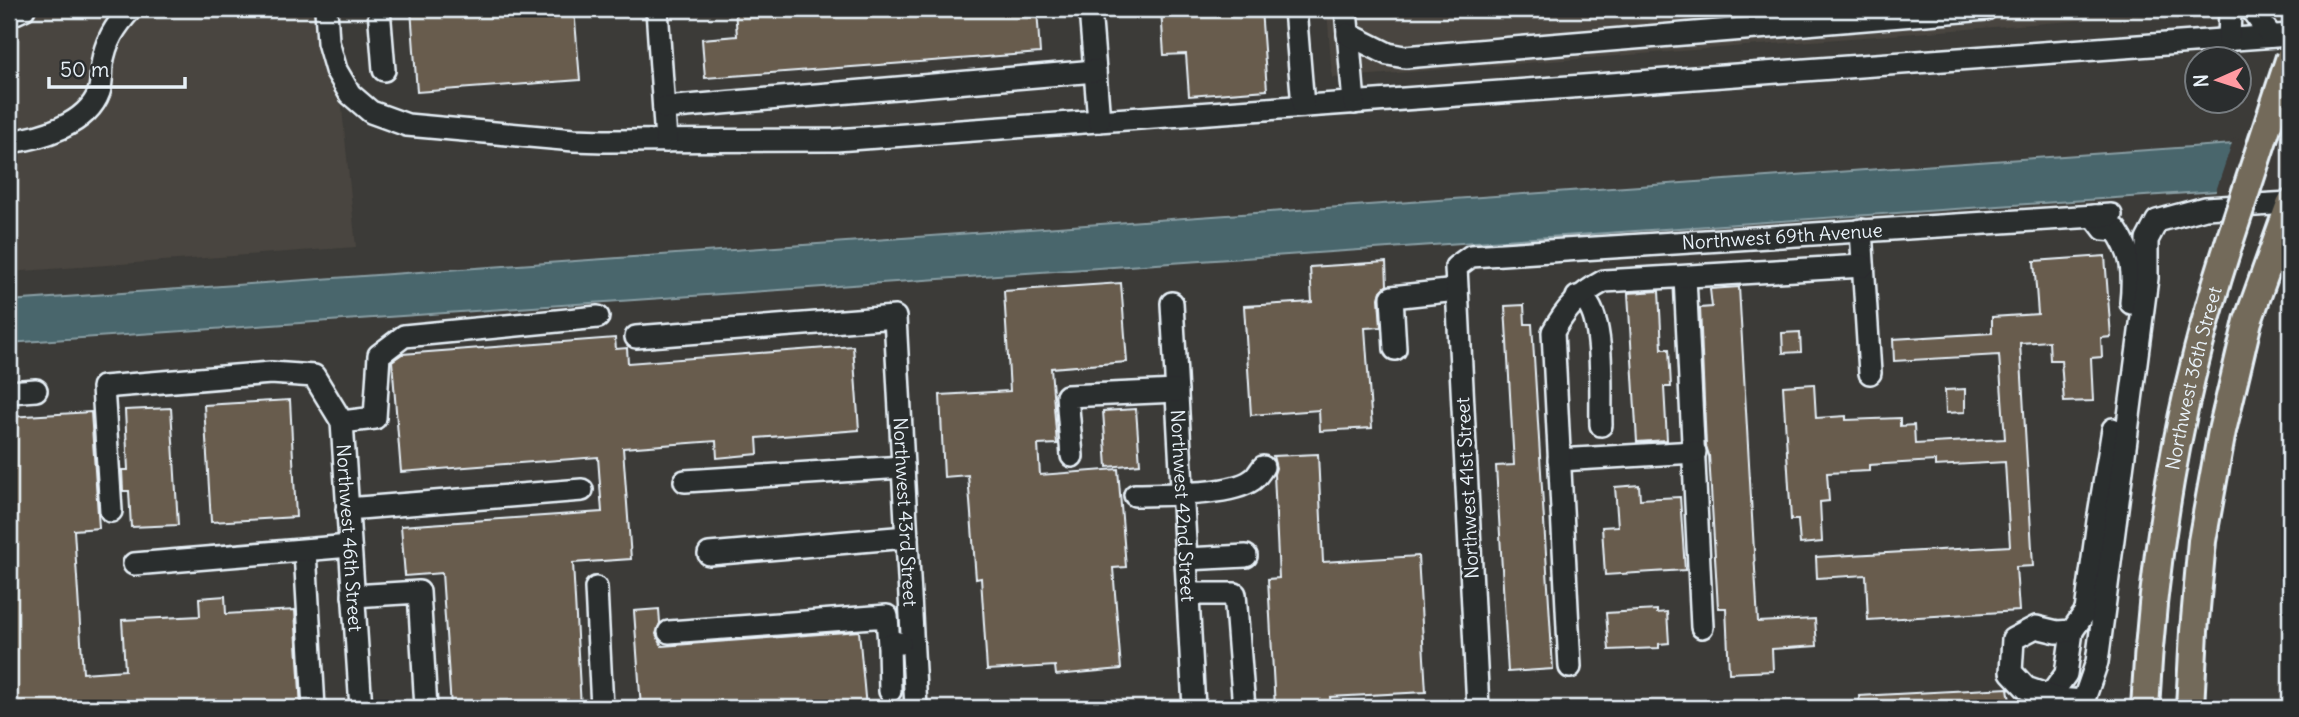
<svg xmlns="http://www.w3.org/2000/svg" width="2299" height="717" font-family="Delius,sans-serif">
  <rect width="100%" height="100%" fill="#3c3b38"/>
  <filter id="ink" filterUnits="userSpaceOnUse"><feTurbulence type="fractalNoise" baseFrequency=".0143" numOctaves="2"/><feDisplacementMap in="SourceGraphic" scale="14" xChannelSelector="R" yChannelSelector="G"/><feConvolveMatrix kernelMatrix="1 2 1 2 8 2 1 2 1" color-interpolation-filters="sRGB"/></filter>
  <g filter="url(#ink)">
    <path fill="#49453f" d="M 9,9 L 332,9 L 356,247 L 9,272 Z
      M 1327,9 L 2227,9 L 1332,78 Z"/>
    <path fill="#49666c" stroke="#899ea4" stroke-width="2" d="M 2290,140 L 2290,186 L 9,343 L 9,301 Z"/>
    <path fill="#3c3b38" d="M 2290,136 L 2290,189 L 2215,194 L 2233,140 Z"/>
    <path fill="#675b4e" stroke="#e8f1f8" stroke-width="2" d="M 411,9 L 574,9 L 580,80 L 417,92 Z
      M 735,9 L 1005,9 L 1005,11 L 1037,9 L 1040,53 L 705,78 L 702,39 L 737,36 Z
      M 1161,9 L 1261,9 L 1267,90 L 1189,96 L 1186,54 L 1164,55 Z
      M 2105,256 L 2111,337 L 2101,338 L 2102,357 L 2091,358 L 2093,401 L 2064,402 L 2061,360 L 2050,360 L 2049,341 L 2020,343 L 2033,566 L 2016,567 L 2019,611 L 1868,620 L 1866,575 L 1817,578 L 1816,557 L 2010,546 L 2005,462 L 1935,466 L 1935,461 L 1869,465 L 1869,471 L 1827,473 L 1829,501 L 1820,502 L 1822,542 L 1800,544 L 1798,520 L 1791,520 L 1783,386 L 1814,384 L 1816,418 L 1846,416 L 1846,420 L 1900,418 L 1900,426 L 1914,425 L 1915,444 L 2005,439 L 1999,355 L 1894,361 L 1893,339 L 1992,333 L 1992,317 L 2038,314 L 2034,261 Z
      M 1386,262 L 1387,285 L 1381,291 L 1379,298 L 1381,327 L 1365,328 L 1372,428 L 1320,431 L 1319,410 L 1251,415 L 1244,306 L 1312,302 L 1310,267 Z
      M 1121,283 L 1127,362 L 1051,368 L 1057,444 L 1038,445 L 1040,475 L 1118,469 L 1126,567 L 1113,568 L 1121,669 L 1056,675 L 1055,666 L 987,670 L 981,578 L 976,579 L 968,475 L 944,477 L 940,395 L 1010,391 L 1004,291 Z
      M 1739,287 L 1758,622 L 1815,619 L 1817,646 L 1772,649 L 1773,671 L 1729,673 L 1726,608 L 1718,608 L 1709,455 L 1706,446 L 1700,308 L 1712,307 L 1710,289 Z
      M 1659,291 L 1662,349 L 1669,349 L 1671,387 L 1664,387 L 1667,440 L 1637,442 L 1628,293 Z
      M 1524,305 L 1525,324 L 1532,324 L 1553,669 L 1508,672 L 1496,466 L 1514,465 L 1505,306 Z
      M 1800,332 L 1801,352 L 1783,353 L 1782,333 Z
      M 615,338 L 616,349 L 627,348 L 628,363 L 853,346 L 859,430 L 757,438 L 758,454 L 717,458 L 716,441 L 623,448 L 631,559 L 573,563 L 581,708 L 451,708 L 442,573 L 405,576 L 401,526 L 602,512 L 598,457 L 401,472 L 392,361 L 402,354 Z
      M 1965,389 L 1965,412 L 1946,413 L 1945,390 Z
      M 290,400 L 296,517 L 211,522 L 204,405 Z
      M 171,408 L 178,525 L 131,527 L 129,491 L 123,491 L 122,470 L 128,470 L 125,410 Z
      M 1136,409 L 1140,464 L 1107,467 L 1103,411 Z
      M 91,412 L 99,528 L 74,530 L 83,673 L 125,670 L 122,620 L 200,616 L 199,598 L 225,596 L 226,614 L 295,610 L 301,708 L 10,708 L 9,417 Z
      M 1318,454 L 1323,562 L 1418,556 L 1426,692 L 1330,697 L 1331,708 L 1275,708 L 1268,579 L 1279,578 L 1274,474 L 1276,468 L 1273,456 Z
      M 1639,485 L 1640,499 L 1680,497 L 1685,570 L 1605,575 L 1602,527 L 1618,526 L 1615,487 Z
      M 659,609 L 660,623 L 656,634 L 662,646 L 859,631 L 866,708 L 641,708 L 634,611 Z
      M 1657,610 L 1657,613 L 1667,612 L 1669,643 L 1659,644 L 1659,648 L 1609,650 L 1606,613 Z
      M 2008,688 L 2011,708 L 1860,708 L 1859,696 Z"/>
    <g fill="none" stroke-linecap="round" stroke-linejoin="round">
      <defs>
        <g id="minor">
          <path d="M 326,9 L 328,42 L 336,70 L 350,94 L 371,112 L 407,125 L 574,140 L 604,141 L 836,140 L 2290,35"/>
          <path d="M 379,9 L 384,70"/>
          <path d="M 657,9 L 666,141"/>
          <path d="M 1090,9 L 1099,121"/>
          <path d="M 1295,9 L 1303,106"/>
          <path d="M 1346,9 L 1354,103"/>
          <path d="M 2251,9 L 2271,36"/>
          <path d="M 9,16 L 24,9"/>
          <path d="M 1348,34 L 1388,54 L 1405,57 L 1986,9"/>
          <path d="M 2229,40 L 2230,9"/>
          <path d="M 664,108 L 1095,71"/>
          <path d="M 9,142 C 40,138 87,125 99,92 C 102,84 101,73 102,65 C 105,42 115,26 131,9"/>
          <path d="M 2094,216 L 2104,229 L 2116,230 C 2133,255 2134,273 2131,303"/>
          <path d="M 1861,230 L 1870,373"/>
          <path d="M 1685,277 L 1702,627"/>
          <path d="M 1577,297 C 1580,299 1584,300 1587,303 C 1605,324 1600,396 1601,425"/>
          <path id="s1" d="M 1172,303 L 1194,708"/>
          <path id="s2" d="M 636,337 L 895,317 L 916,708"/>
          <path d="M 1395,349 L 1392,297 L 1457,290"/>
          <path d="M 9,392 L 36,390"/>
          <path d="M 342,422 L 375,418 L 379,355 L 404,336 L 598,317"/>
          <path d="M 1072,456 L 1067,396 L 1177,391"/>
          <path d="M 1559,460 L 1695,452"/>
          <path d="M 685,481 L 903,467"/>
          <path d="M 1135,495 C 1163,494 1230,496 1252,480 C 1256,478 1260,471 1263,467"/>
          <path d="M 347,509 L 582,490"/>
          <path id="s3" d="M 111,511 L 103,387 L 271,373 L 314,376 L 342,422 L 361,708"/>
          <path d="M 305,551 L 314,708"/>
          <path d="M 709,554 L 907,537"/>
          <path d="M 1186,559 L 1246,556"/>
          <path d="M 134,564 L 350,546"/>
          <path d="M 596,588 L 602,708"/>
          <path d="M 1188,594 L 1235,594 L 1244,708"/>
          <path d="M 353,596 L 419,592 L 426,708"/>
          <path d="M 669,632 L 887,616 L 889,645"/>
          <path d="M 1570,667 L 1553,332 C 1566,308 1580,294 1604,281 L 1863,266"/>
          <path d="M 890,691 L 889,645 L 900,643"/>
          <path d="M 2050,696 L 2066,674 L 2072,631"/>
          <path d="M 2083,701 L 2058,699 L 2026,688 L 2011,672 L 2013,639 L 2036,627 L 2057,632 L 2072,631 L 2086,611 L 2098,521 L 2113,429"/>
          <path id="s4" d="M 1478,708 L 1456,267 L 1471,256 L 2111,215"/>
          <path d="M 2081,708 L 2097,662 L 2147,278 L 2147,240 L 2157,221 L 2205,208 L 2290,203"/>
        </g>
        <g id="major">
          <path id="s5" d="M 2145,708 C 2153,550 2179,397 2228,246"/>
          <path d="M 2190,708 L 2194,631 L 2202,541 L 2222,431 L 2248,321 L 2290,204"/>
        </g>
      </defs>
      <use href="#minor" stroke="#e8f1f8" stroke-width="26"/>
      <use href="#major" stroke="#e8f1f8" stroke-width="32"/>
      <use href="#minor" stroke="#2a2d2e" stroke-width="21"/>
      <use href="#major" stroke="#736b5a" stroke-width="26"/>
      <defs>
        <path id="major-bridge" d="M 2228,246 L 2290,57"/>
      </defs>
      <use href="#major-bridge" stroke="#e8f1f8" stroke-width="32" stroke-linecap="butt"/>
      <use href="#major-bridge" stroke="#736b5a" stroke-width="26"/>
    </g>
  </g>
  <g text-anchor="middle" stroke-width="5" stroke-linejoin="round" paint-order="stroke">
    <g font-size="19" fill="#e8f1f8" stroke="#2a2d2e">
      <text dy="7" stroke="none"><textPath href="#s4" startOffset="772">Northwest 69th Avenue</textPath></text>
      <text dy="7" stroke="none"><textPath href="#s5" startOffset="334">Northwest 36th Street</textPath></text>
      <text transform="translate(1467 488) rotate(-93)" y="7">Northwest 41st Street</text>
      <text dy="7" stroke="none"><textPath href="#s1" startOffset="203">Northwest 42nd Street</textPath></text>
      <text dy="7" stroke="none"><textPath href="#s2" startOffset="455">Northwest 43rd Street</textPath></text>
      <text dy="7" stroke="none"><textPath href="#s3" startOffset="506">Northwest 46th Street</textPath></text>
    </g>
  </g>
  <rect width="2299" height="717" fill="none" stroke="#2a2d2e" stroke-width="35"/>
  <rect x="18" y="18" width="2264" height="682" fill="none" stroke="#e8f1f8" stroke-width="2.5" filter="url(#ink)"/>
  <g transform="translate(2218 80) rotate(267)"><circle r="33" fill="#2a2d2e" stroke="#767b7f" stroke-width="2"/>
  <path d="M0-5L12 26L0 18L-12 26Z" fill="#ff9aa2"/>
  <text y="-10" font-size="19" font-weight="bold" text-anchor="middle" fill="#e8f1f8">N</text>
  </g>
  <path d="M49 77v10h136v-10" fill="none" stroke="#e8f1f8" stroke-width="3.5"/>
  <text x="60" y="77" font-size="21" fill="#e8f1f8" stroke="#2a2d2e" stroke-width="5" paint-order="stroke">50 m</text>
</svg>
